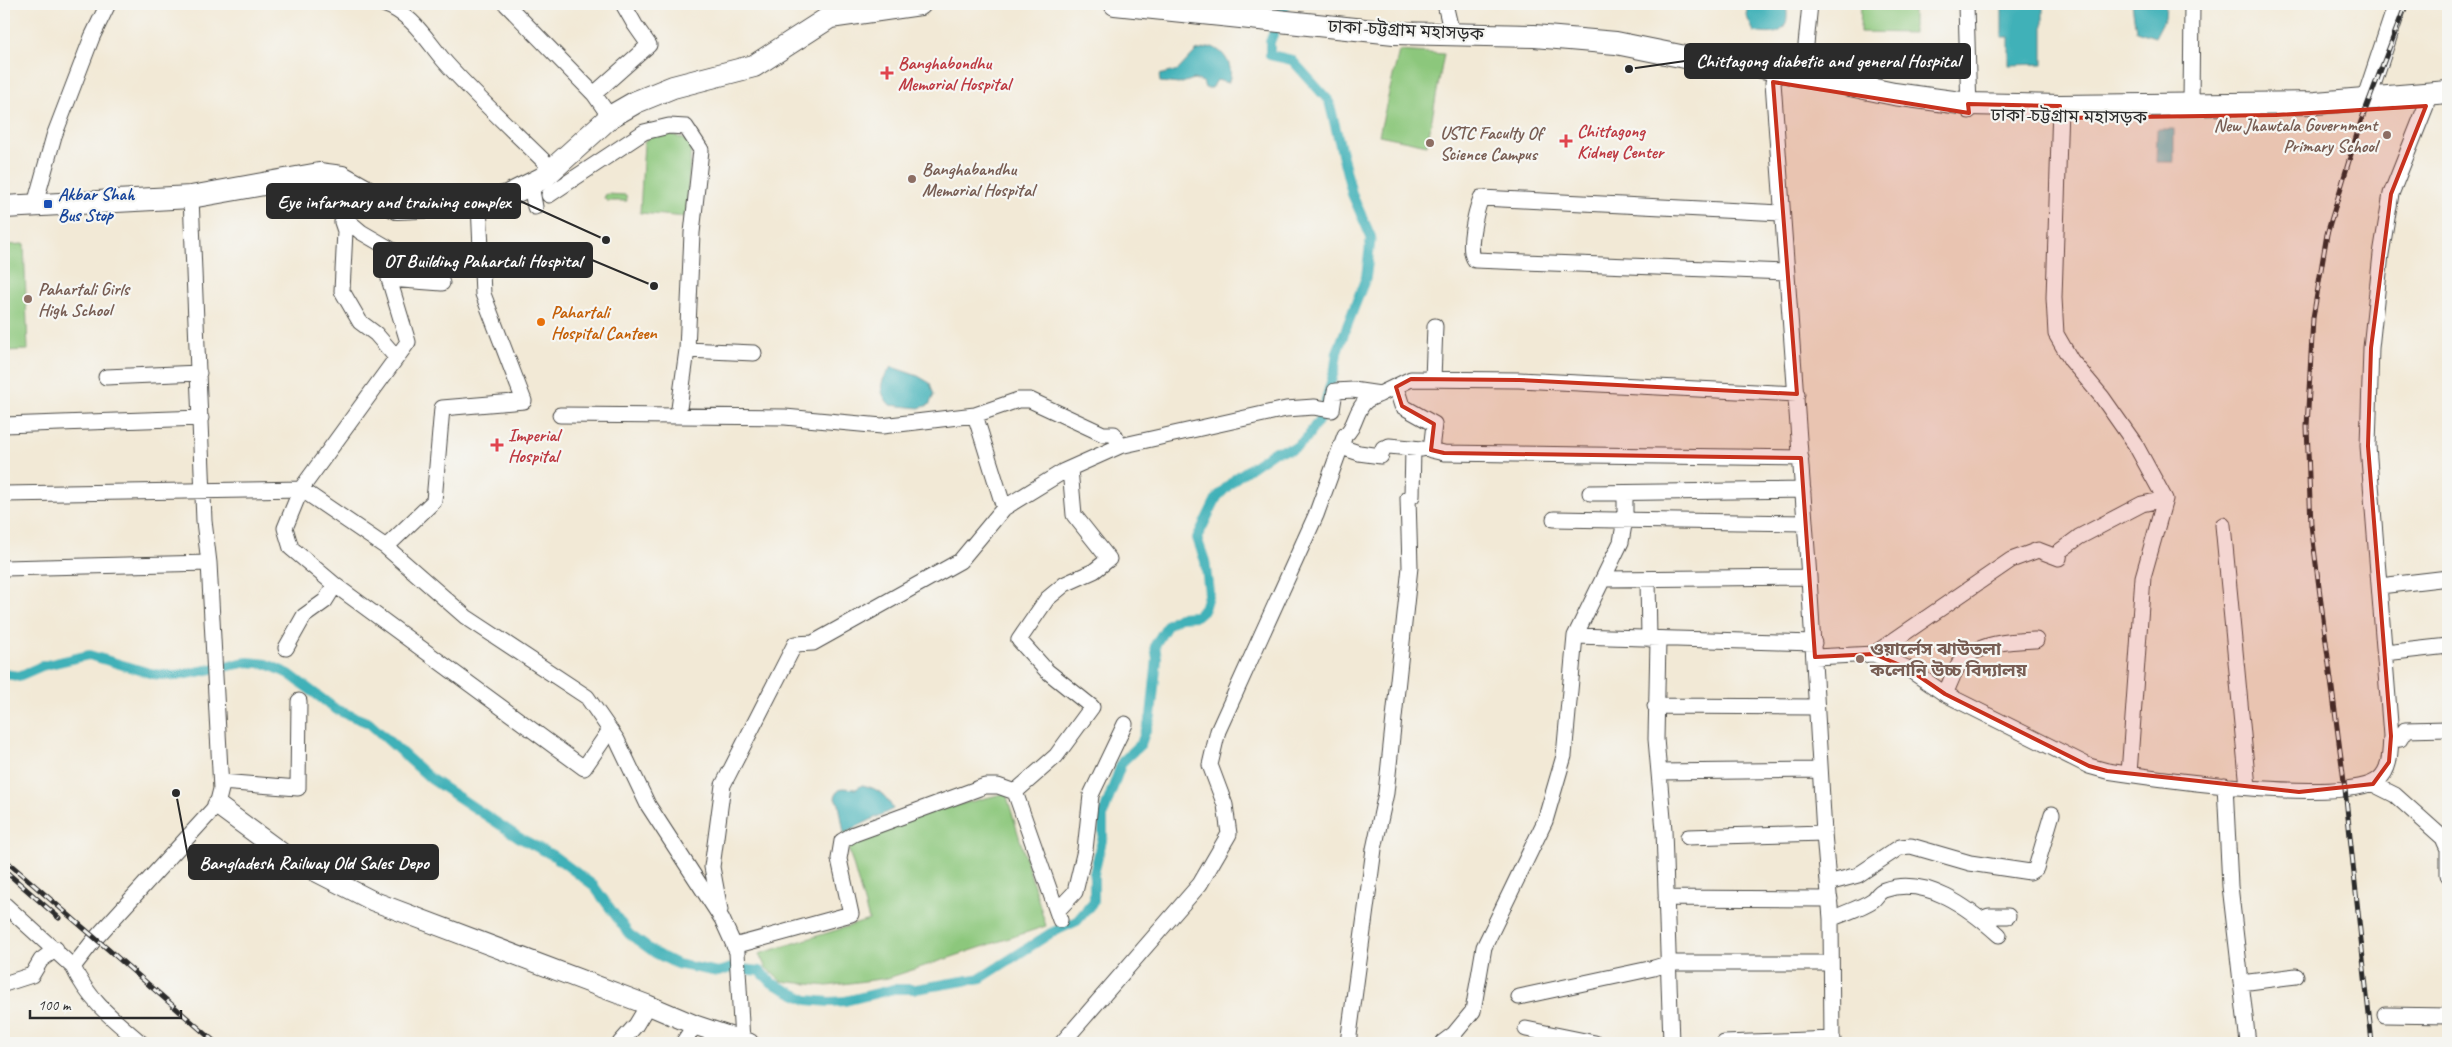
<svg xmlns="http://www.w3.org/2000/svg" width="2452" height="1047" font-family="Caveat,'Noto Sans Bengali',sans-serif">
  <rect width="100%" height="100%" fill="#f6f6f2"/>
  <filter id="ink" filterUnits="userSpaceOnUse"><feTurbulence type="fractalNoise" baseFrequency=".02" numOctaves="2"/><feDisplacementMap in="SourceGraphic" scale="10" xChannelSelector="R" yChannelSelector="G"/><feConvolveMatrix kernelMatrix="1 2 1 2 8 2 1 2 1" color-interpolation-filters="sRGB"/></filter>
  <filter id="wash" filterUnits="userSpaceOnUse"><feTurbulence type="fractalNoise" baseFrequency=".0096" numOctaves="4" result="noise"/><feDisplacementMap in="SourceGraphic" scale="20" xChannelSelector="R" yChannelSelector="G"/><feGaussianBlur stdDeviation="1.12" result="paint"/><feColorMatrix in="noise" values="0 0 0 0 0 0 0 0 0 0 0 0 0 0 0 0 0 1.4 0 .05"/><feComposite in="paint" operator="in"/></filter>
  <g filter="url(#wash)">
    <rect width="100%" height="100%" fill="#f2e9d6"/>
    <path fill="#8cc77c" stroke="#5c7954" d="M 1861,4 L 1913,4 L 1913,33 L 1860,32 Z
      M 1399,51 L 1444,54 L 1427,145 L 1379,135 Z
      M 657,134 L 670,134 L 689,141 L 691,147 L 686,217 L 640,213 L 644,143 L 648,137 Z
      M 606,194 L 626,195 L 627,201 L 607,201 L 604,198 Z
      M 24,244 L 28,350 L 4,351 L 4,245 Z
      M 1006,793 L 1046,926 L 888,978 L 827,986 L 781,981 L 766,968 L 759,954 L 869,920 L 844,833 Z"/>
    <path fill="#40b1b8" stroke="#366e72" d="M 1748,4 L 1786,4 C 1791,31 1779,37 1754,32 L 1746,15 Z
      M 2002,4 L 2043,4 L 2043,64 L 2009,65 L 2009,37 L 2002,37 Z
      M 2132,4 L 2166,4 L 2165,18 L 2155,37 L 2136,31 Z
      M 1212,47 C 1226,52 1235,69 1228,83 L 1217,80 L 1212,88 L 1205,88 L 1203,82 L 1194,79 L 1179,84 L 1160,82 L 1159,75 L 1178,70 L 1196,51 Z
      M 2157,129 L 2174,129 L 2174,162 L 2156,162 Z
      M 892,367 L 918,376 L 930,383 L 934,395 L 929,405 L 919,408 L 890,405 C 877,391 880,380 892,367 Z
      M 862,785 C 878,788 886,795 893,809 L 844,833 L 839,804 L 835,799 L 836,793 L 842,788 L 856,789 Z"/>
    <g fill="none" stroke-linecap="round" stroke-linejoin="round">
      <path stroke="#40b1b8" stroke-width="10" d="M 4,674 L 19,676 L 42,666 L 89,655 L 153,674 L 176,676 L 248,662 L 267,664 L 289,674 L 337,710 L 369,723 L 431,779 L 520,838 L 554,856 L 593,885 L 629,934 L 655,953 L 677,964 L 718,972 L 731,968 L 760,971 L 772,983 L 807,1000 L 830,1002 L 845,1001 L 894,989 L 916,989 L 981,978 L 1051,933 L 1077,921 L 1094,901 L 1094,874 L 1103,836 L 1103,815 L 1122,762 L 1141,744 L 1151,716 L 1157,659 L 1155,645 L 1168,624 L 1179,617 L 1196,616 L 1204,609 L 1209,592 L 1205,561 L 1197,538 L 1217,497 L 1236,478 L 1275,451 L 1293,449 L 1305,440 L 1321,417 L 1335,368 L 1337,352 L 1366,277 L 1371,237 L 1352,194 L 1329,101 L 1292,60 L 1270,55 L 1270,42 L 1285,4"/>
    </g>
  </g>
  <g filter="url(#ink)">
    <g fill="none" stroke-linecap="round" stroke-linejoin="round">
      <defs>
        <path id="minor" d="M 383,4 C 413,14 426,40 446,63 C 479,100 517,134 552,169
          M 506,4 L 594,94 L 610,117
          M 1445,4 L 1452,34
          M 1966,4 L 1969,111
          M 1803,75 L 1810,4
          M 1773,82 L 1809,577 L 1824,833 L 1831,919 L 1832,1043
          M 594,94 L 649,45 L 635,25 L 623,4
          M 2191,104 L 2192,4
          M 2060,106 L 2054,298 L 2056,334 L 2071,360 L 2102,397 L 2135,444 L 2165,499
          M 531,185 L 535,207
          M 549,195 L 644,132 L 669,126 L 686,127 L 701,150 L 692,233 L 687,350 L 754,353
          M 35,204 L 54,136 L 92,37 L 108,4
          M 1781,213 L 1481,198 C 1476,211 1466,250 1475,260 L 1786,272
          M 395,356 L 376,334 L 360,322 L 342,291 L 345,231 L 342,222 L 348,221 L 361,232 L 404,257 L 417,259 L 442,283 L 389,279 L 408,342 L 301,489 L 285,528 L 291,548 L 335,585 L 584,768 L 610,730
          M 106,377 L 199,373
          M 1433,379 L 1435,326
          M 1396,387 L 1402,406 L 1434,424 L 1431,450 L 1444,453 L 1801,458
          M 560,415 L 785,417 L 882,426 L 975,415 L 1018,400 L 1030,400 L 1103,434 L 1114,434 L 1120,446 L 1286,409 L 1314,407 L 1332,410 L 1335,391 L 1353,390 L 1380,394 L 1411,379 L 1519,380 L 1797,394
          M 975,415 L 1004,508
          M 678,416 L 687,350
          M 4,425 L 201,418
          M 1389,446 L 1422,449
          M 1341,447 L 1359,453 L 1381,456 L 1383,448
          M 1590,493 L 1803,490
          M 4,494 L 301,489 L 386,547 L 466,617 L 587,697 L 617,740 L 648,805 L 722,919 L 737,952 L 742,1041
          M 1554,519 L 1805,523
          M 2223,525 L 2248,787
          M 386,547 L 434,501 L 442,408 L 524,401 L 483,294 L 479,204
          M 4,568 L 209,563
          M 1604,579 L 1809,577
          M 1648,579 L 1649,639
          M 2380,586 L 2448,578
          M 1575,636 L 1814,643
          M 1658,640 L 1656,739 L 1664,830 L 1671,1043
          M 286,648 L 304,616 L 325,601 L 335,585
          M 2385,653 L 2448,646
          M 1874,654 L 2011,560 L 2038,550 L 2059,558 L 2060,551 L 2079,537 L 2142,504 L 2165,499 L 2143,577 L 2129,774
          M 1815,657 L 1874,654 L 1907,668 L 1945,694 L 2089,766 L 2107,771 C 2153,778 2347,806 2379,779 C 2391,769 2390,750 2391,736 L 2368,446 L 2371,348 L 2381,254 L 2391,194 L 2426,106
          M 1945,694 C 1950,684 1954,670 1961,662 C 1978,642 2013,641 2036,640
          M 1655,706 L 1816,707
          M 2391,740 L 2400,739 L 2401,734 L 2405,733 L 2405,730 L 2448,729
          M 1659,772 L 1820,770
          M 221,782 L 298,788 L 299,701
          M 2373,784 L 2395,795 L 2443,838 L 2447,847
          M 2225,785 L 2230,886 L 2248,1043
          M 1015,792 L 1056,756 L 1092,707 L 1047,671 L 1019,640 L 1047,599 L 1065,584 L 1094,571 L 1109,559 L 1074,515 L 1070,469
          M 1688,837 L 1824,833
          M 2448,848 L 2448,875
          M 1828,883 L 1858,875 L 1900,847 L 1911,846 L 1970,863 L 2030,872 L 2036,868 L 2052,814
          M 1666,898 L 1830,899
          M 4,904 L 73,967
          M 720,910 L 712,867 L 723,785 L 795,644 L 813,643 L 960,561 L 1004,508 L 1064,471 L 1120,446
          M 1057,911 L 1075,892 L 1085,850 L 1091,795 L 1125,724
          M 1831,919 C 1844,913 1861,908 1873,900 C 1877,897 1878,892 1884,890 C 1926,875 1969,908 1999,935
          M 1981,919 L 1989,916 L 2008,916
          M 734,946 L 851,914 L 839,859 L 842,841 L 854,834 L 985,786 L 998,786 L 1015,792 L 1060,920
          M 2241,983 L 2296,976
          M 4,984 L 32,975 L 41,960 L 56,949
          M 1519,997 L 1654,968 L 1670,963 L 1831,963
          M 2385,1015 L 2448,1016
          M 1526,1029 L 1595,1043
          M 141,1043 C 113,1019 89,1001 73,967 L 94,940 L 217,805 L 221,789 L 209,563 L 204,521 L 191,197
          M 620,1043 L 636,1025 L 648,1005
          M 683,1043 L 695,1025
          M 1062,1043 L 1200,884 L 1229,834 L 1225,805 L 1210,765 L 1218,731 L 1316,515 L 1345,435 C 1356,427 1355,410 1366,401 C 1370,398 1376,396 1380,394
          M 1348,1043 L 1374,849 L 1386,793 L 1410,567 L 1408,498 L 1412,496 L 1413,448
          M 1442,1043 L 1454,1034 L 1473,1011 L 1484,947 L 1545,821 L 1564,756 L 1575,636 L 1621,542 L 1625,519 L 1625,493
          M 1724,1043 L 1833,1039"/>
        <path id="major" d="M 2366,100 L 2398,4
          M 217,805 L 289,858 L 373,901 L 648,1005 L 695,1025 L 749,1043"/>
        <path id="highway" d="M 1115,4 L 1394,33 L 1534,36 L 1616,43 L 1695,59 L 1728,60 L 1894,94 L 1968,104 L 2060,106 L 2316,103 L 2448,92
          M 4,207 L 191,197 L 319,174 L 342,177 L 397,208 L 479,204 L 507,196 L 543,178 L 610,117 L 636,102 L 673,87 L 754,66 L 830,17 L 920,4"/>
      </defs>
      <use href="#minor" stroke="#494845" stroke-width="17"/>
      <use href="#major" stroke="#494845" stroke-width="21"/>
      <use href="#highway" stroke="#494845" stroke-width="24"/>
      <use href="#minor" stroke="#fff" stroke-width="15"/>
      <use href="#major" stroke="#fff" stroke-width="19"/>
      <use href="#highway" stroke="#fff" stroke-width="22"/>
      <defs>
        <path id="rail" d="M 4,859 L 216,1043
          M 4,870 L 59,918
          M 2372,1043 L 2345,789 L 2311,525 L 2307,427 L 2313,318 L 2327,234 L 2360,124 L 2406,4"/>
      </defs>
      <use href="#rail" stroke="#2b2b2b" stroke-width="5"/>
      <use href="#rail" stroke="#f6f6f2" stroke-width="3" stroke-dasharray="9" stroke-linecap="butt"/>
    </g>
  </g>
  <path fill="#c8321e" fill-opacity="0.2" stroke="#c8321e" stroke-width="4" stroke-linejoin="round" d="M 1773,82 L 1969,113 L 1968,104 L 2060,106 L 2060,118 L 2276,115 L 2426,106 L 2391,194 L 2371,348 L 2368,446 L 2391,736 L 2389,762 L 2373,784 L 2299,792 L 2107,771 L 2089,766 L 1945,694 L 1907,668 L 1874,654 L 1815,657 L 1801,458 L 1444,453 L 1431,450 L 1434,424 L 1402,406 L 1396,387 L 1411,379 L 1519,380 L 1797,394 Z"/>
  <g fill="#e0444e" stroke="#f6f6f2" stroke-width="2">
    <path d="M884.5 65.5h5v5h5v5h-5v5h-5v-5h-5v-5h5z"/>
    <path d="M1563.5 133.5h5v5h5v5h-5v5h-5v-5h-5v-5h5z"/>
    <path d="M494.5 437.5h5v5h5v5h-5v5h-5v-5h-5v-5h5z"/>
  </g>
  <g fill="#8d6e63" stroke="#f6f6f2" stroke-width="2">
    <circle cx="2387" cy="135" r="5"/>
    <circle cx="1430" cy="143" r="5"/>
    <circle cx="912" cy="179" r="5"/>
    <circle cx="28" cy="299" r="5"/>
    <circle cx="1860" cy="659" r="5"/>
  </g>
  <rect fill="#1a4fb4" stroke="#f6f6f2" stroke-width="2" x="43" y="199" width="10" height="10" rx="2.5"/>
  <circle fill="#e8710a" stroke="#f6f6f2" stroke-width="2" cx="541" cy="322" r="5"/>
  <g text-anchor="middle" stroke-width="4.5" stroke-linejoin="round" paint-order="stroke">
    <g font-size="18" fill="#2b2b2b" stroke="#f6f6f2">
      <text transform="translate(1406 30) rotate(3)" y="6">ঢাকা-চট্টগ্রাম মহাসড়ক</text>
      <text transform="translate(2069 116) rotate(1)" y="6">ঢাকা-চট্টগ্রাম মহাসড়ক</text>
    </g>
    <g font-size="18" font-weight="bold" fill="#be3a42" stroke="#f6f6f2" text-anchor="start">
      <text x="898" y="69">Banghabondhu<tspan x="898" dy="21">Memorial Hospital</tspan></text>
      <text x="1577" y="137">Chittagong<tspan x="1577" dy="21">Kidney Center</tspan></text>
      <text x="508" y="441">Imperial<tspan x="508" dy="21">Hospital</tspan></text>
    </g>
    <g font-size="18" font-weight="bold" fill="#785e54" stroke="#f6f6f2" text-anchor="start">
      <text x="2377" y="131" text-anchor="end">New Jhawtala Government<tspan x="2377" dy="21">Primary School</tspan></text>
      <text x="1440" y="139">USTC Faculty Of<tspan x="1440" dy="21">Science Campus</tspan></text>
      <text x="922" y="175">Banghabandhu<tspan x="922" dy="21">Memorial Hospital</tspan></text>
      <text x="38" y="295">Pahartali Girls<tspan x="38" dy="21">High School</tspan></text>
      <text x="1870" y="655">ওয়ার্লেস ঝাউতলা<tspan x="1870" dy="21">কলোনি উচ্চ বিদ্যালয়</tspan></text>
    </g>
    <g font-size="18" font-weight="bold" fill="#164399" stroke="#f6f6f2" text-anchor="start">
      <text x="58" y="200">Akbar Shah<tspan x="58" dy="21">Bus Stop</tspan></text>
    </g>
    <g font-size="18" font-weight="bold" fill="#c56008" stroke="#f6f6f2" text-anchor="start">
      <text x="551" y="318">Pahartali<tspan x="551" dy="21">Hospital Canteen</tspan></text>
    </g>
  </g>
  <path fill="none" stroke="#2b2b2b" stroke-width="2" d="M1629 69L1685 61M606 240L520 201M654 286L592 260M176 793L189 862"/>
  <g fill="#2b2b2b" stroke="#f6f6f2" stroke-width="2">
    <circle cx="1629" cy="69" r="5"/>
    <circle cx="606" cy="240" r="5"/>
    <circle cx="654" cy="286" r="5"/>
    <circle cx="176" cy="793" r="5"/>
  </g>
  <g fill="#2b2b2b" stroke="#2b2b2b" stroke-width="2">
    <rect x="1685" y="44" width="285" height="34" rx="5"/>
    <rect x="267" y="184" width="253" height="34" rx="5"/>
    <rect x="374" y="243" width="218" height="34" rx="5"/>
    <rect x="189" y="845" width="249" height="34" rx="5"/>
  </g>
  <g font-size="19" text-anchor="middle" font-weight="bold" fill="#fff">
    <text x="1828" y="67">Chittagong diabetic and general Hospital</text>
    <text x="394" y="208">Eye infarmary and training complex</text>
    <text x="483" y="267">OT Building Pahartali Hospital</text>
    <text x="314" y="869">Bangladesh Railway Old Sales Depo</text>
  </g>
  <rect width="2452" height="1047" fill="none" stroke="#f6f6f2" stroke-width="20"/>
  <path d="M30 1010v8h151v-8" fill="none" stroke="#2b2b2b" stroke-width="2.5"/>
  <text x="38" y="1010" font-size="15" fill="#2b2b2b" stroke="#f6f6f2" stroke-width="4" paint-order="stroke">100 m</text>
</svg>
